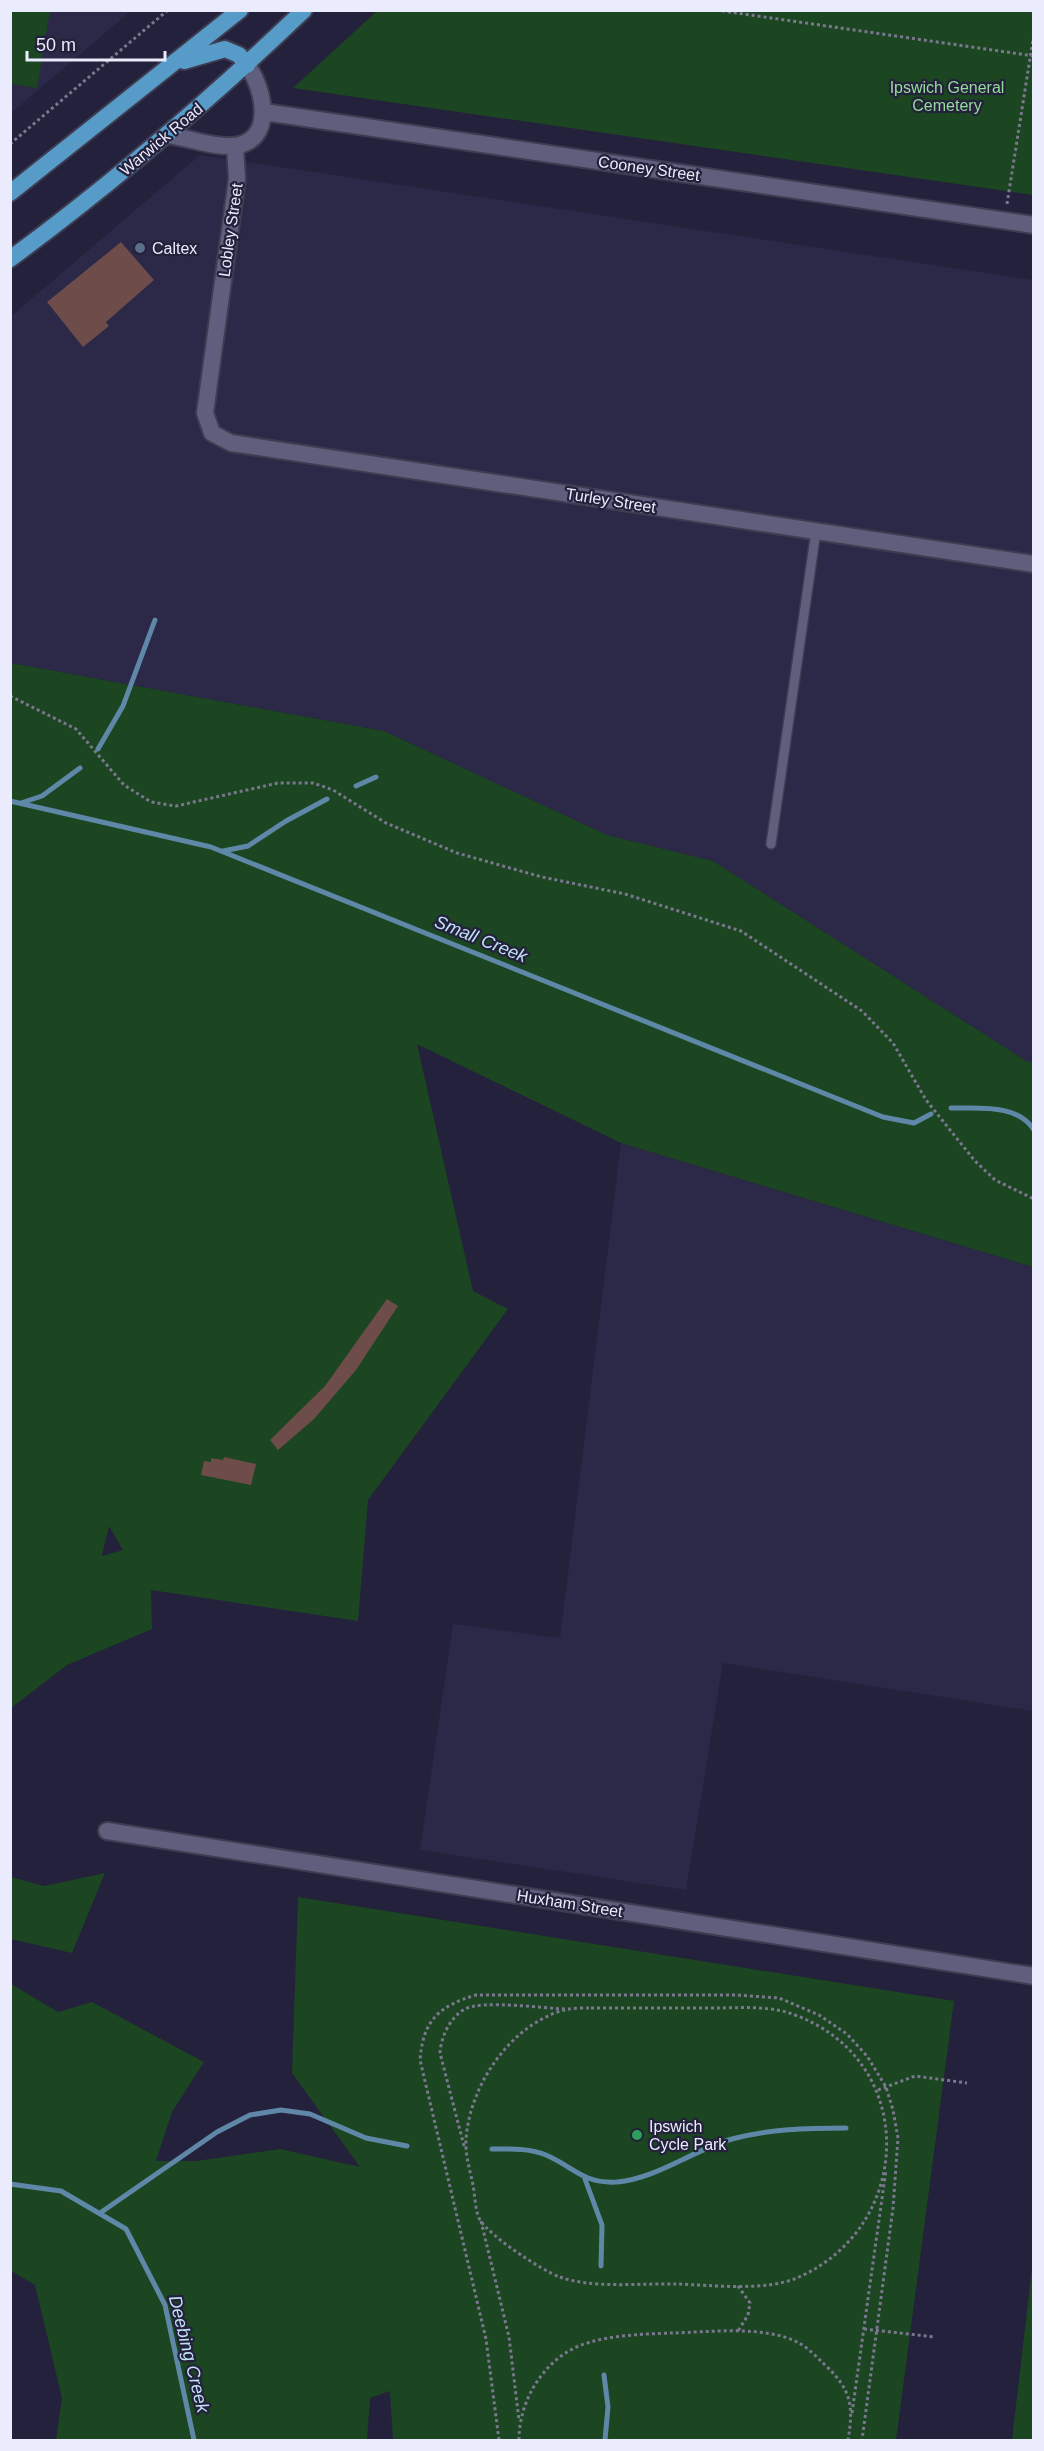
<svg xmlns="http://www.w3.org/2000/svg" width="1044" height="2451" font-family="Arial,sans-serif">
  <rect width="100%" height="100%" fill="#23213b"/>
  <path fill="#2b2848" d="M 11,11 L 131,11 L 11,113 Z
    M 200,155 L 1033,280 L 1033,1062 L 1028,1062 L 713,861 L 607,835 L 384,731 L 11,663 L 10,317 Z
    M 621,1143 L 1033,1267 L 1033,1711 L 723,1663 L 686,1890 L 420,1850 L 453,1624 L 560,1638 Z"/>
  <path fill="#1c4521" fill-rule="evenodd" d="M 11,10 L 50,11 L 37,88 L 11,84 Z
    M 377,11 L 1033,11 L 1033,195 L 293,88 Z
    M 11,663 L 384,731 L 607,835 L 713,861 L 1028,1062 L 1033,1062 L 1033,1267 L 621,1143 L 417,1044 L 473,1291 L 508,1309 L 368,1500 L 358,1621 L 151,1590 L 152,1629 L 67,1665 L 11,1708 ZM 109,1526 L 123,1550 L 102,1556 L 102,1555 Z
    M 105,1873 L 72,1953 L 11,1939 L 11,1877 L 44,1886 Z
    M 298,1897 L 954,2001 L 896,2440 L 393,2440 L 390,2391 L 370,2398 L 367,2440 L 56,2440 L 62,2398 L 35,2285 L 11,2271 L 11,1984 L 58,2012 L 92,2002 L 204,2062 L 172,2112 L 156,2161 L 196,2161 L 280,2149 L 360,2167 L 292,2073 Z
    M 1033,2259 L 1033,2440 L 1012,2440 Z"/>
  <g fill="none" stroke-linecap="round" stroke-linejoin="round">
    <path stroke="#5f87a7" stroke-width="5" d="M 98,749 L 123,706 L 155,620
      M 356,786 L 376,777
      M 10,801 L 211,847 L 883,1117 L 914,1123 L 931,1114
      M 21,803 L 42,796 L 80,768
      M 223,851 L 248,846 L 286,821 L 327,799
      M 951,1108 C 978,1109 1017,1103 1034,1130
      M 492,2149 C 510,2149 529,2148 546,2155 C 574,2167 583,2184 617,2182 C 658,2178 693,2150 732,2139 C 768,2129 808,2128 846,2128
      M 585,2179 L 602,2225 L 601,2266
      M 10,2184 L 61,2191 L 126,2229 L 165,2305 L 194,2440
      M 100,2213 L 217,2132 L 250,2115 L 281,2110 L 310,2114 L 366,2138 L 407,2146
      M 604,2375 L 608,2407 L 605,2440"/>
  </g>
  <path fill="#6e4c49" d="M 121,242 L 154,280 L 106,322 L 109,326 L 83,347 L 47,302 Z
    M 387,1299 L 398,1306 L 356,1370 L 314,1419 L 278,1450 L 270,1440 L 325,1386 Z
    M 224,1457 L 256,1464 L 251,1485 L 201,1475 L 204,1461 L 211,1462 L 211,1458 L 223,1460 Z"/>
  <g fill="none" stroke-linecap="round" stroke-linejoin="round">
    <defs>
      <path id="service" d="M 771,844 L 816,531"/>
      <path id="minor" d="M 264,112 L 1034,225
        M 166,135 C 188,137 209,147 231,146 C 276,144 265,89 247,65
        M 235,146 L 237,179 L 205,413 L 212,433 L 231,443 L 1034,564
        M 107,1831 L 1034,1976"/>
      <path id="primary" d="M 184,61 L 225,49 L 239,55 L 247,65
        M 10,193 L 240,10
        M 10,259 C 113,183 211,99 304,10"/>
    </defs>
    <use href="#service" stroke="#3e3c51" stroke-width="12"/>
    <use href="#minor" stroke="#3e3c51" stroke-width="20"/>
    <use href="#primary" stroke="#3e3c51" stroke-width="20"/>
    <path stroke="#79788e" stroke-width="3" stroke-dasharray="3 3" stroke-linecap="butt" d="M 716,10 L 1034,56
      M 10,144 L 168,10
      M 1007,204 L 1034,33
      M 10,696 L 76,729 L 124,785 L 151,802 L 176,806 L 278,783 L 313,783 L 333,790 L 386,823 L 457,853 L 542,877 L 625,894 L 741,931 L 862,1011 L 893,1043 L 926,1100 L 975,1161 L 995,1180 L 1034,1199
      M 591,2008 C 632,2008 673,2008 714,2008 C 740,2008 770,2005 795,2015 C 919,2061 914,2226 799,2277 C 767,2292 711,2285 677,2284 C 641,2283 593,2289 560,2277 C 541,2270 491,2237 480,2220 C 475,2211 475,2195 473,2185 C 470,2170 465,2155 466,2139 C 470,2084 512,2022 568,2009 C 575,2008 584,2008 591,2008 Z
      M 878,2090 L 915,2076 L 967,2083
      M 464,2146 L 440,2053 C 441,2037 450,2017 465,2009 C 482,2000 543,2008 565,2009
      M 481,2221 L 509,2337 L 519,2420
      M 738,2286 L 750,2303 L 748,2315 L 738,2331
      M 864,2329 L 935,2337
      M 852,2413 L 886,2170
      M 499,2440 L 486,2339 L 420,2060 C 423,2020 439,2006 476,1995 L 736,1995 L 779,1998 L 819,2015 L 847,2034 L 867,2056 L 886,2087 L 893,2110 L 898,2138 L 893,2208 L 862,2440
      M 519,2440 C 519,2406 537,2371 567,2352 C 594,2335 642,2334 673,2333 C 710,2332 766,2325 799,2343 C 808,2348 817,2357 824,2364 C 851,2389 854,2405 848,2440"/>
    <use href="#service" stroke="#5f5e7c" stroke-width="9"/>
    <use href="#minor" stroke="#5f5e7c" stroke-width="16"/>
    <use href="#primary" stroke="#579cc9" stroke-width="16"/>
  </g>
  <circle fill="#5c6f8a" stroke="#23213b" stroke-width="2" cx="140" cy="248" r="6"/>
  <circle fill="#2e9e5b" stroke="#23213b" stroke-width="2" cx="637" cy="2135" r="6"/>
  <g text-anchor="middle" stroke-width="4.5" stroke-linejoin="round" paint-order="stroke">
    <g font-size="16" fill="#95db99" stroke="#23213b">
      <text x="947" y="93">Ipswich General<tspan x="947" dy="18">Cemetery</tspan></text>
    </g>
    <g font-size="16" fill="#eaebfc" stroke="#23213b">
      <text transform="translate(161 139) rotate(-40)" y="6">Warwick Road</text>
      <text transform="translate(649 168) rotate(8)" y="6">Cooney Street</text>
      <text transform="translate(230 230) rotate(-82)" y="6">Lobley Street</text>
      <text transform="translate(611 500) rotate(9)" y="6">Turley Street</text>
      <text transform="translate(570 1903) rotate(9)" y="6">Huxham Street</text>
    </g>
    <g font-size="16" fill="#eaebfc" stroke="#23213b" text-anchor="start">
      <text x="152" y="254">Caltex</text>
      <text x="649" y="2132">Ipswich<tspan x="649" dy="18">Cycle Park</tspan></text>
    </g>
    <g font-size="18" font-style="italic" fill="#c1e0f7" stroke="#23213b">
      <text transform="translate(481 939) rotate(22)" y="6">Small Creek</text>
      <text transform="translate(189 2354) rotate(76)" y="6">Deebing Creek</text>
    </g>
  </g>
  <rect width="1044" height="2451" fill="none" stroke="#eaebfc" stroke-width="24"/>
  <path d="M27 51v9h138v-9" fill="none" stroke="#eaebfc" stroke-width="3"/>
  <text x="36" y="51" font-size="18" fill="#eaebfc" stroke="#23213b" stroke-width="4.5" paint-order="stroke">50 m</text>
</svg>
